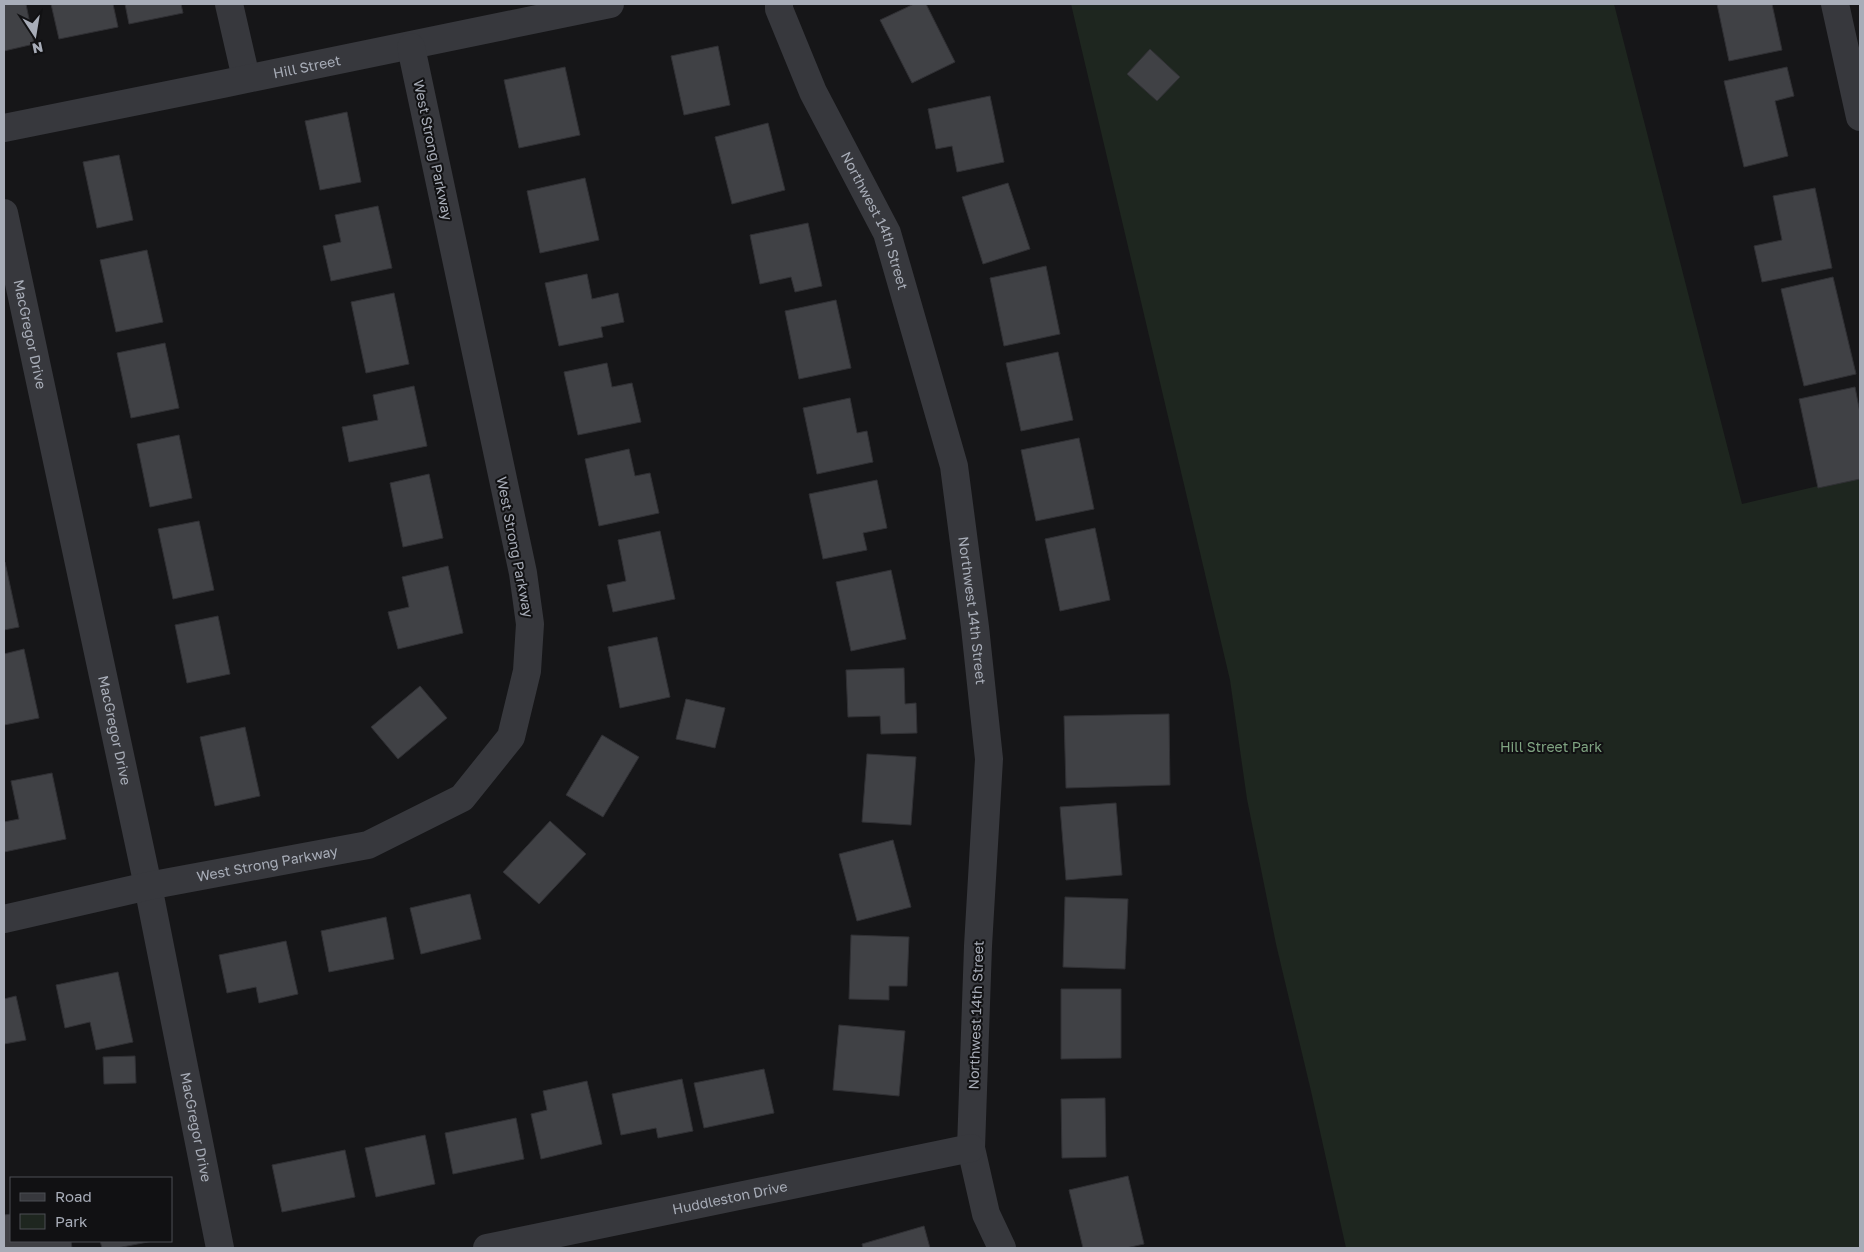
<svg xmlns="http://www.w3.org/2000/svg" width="1864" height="1252" font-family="'Golos Text',sans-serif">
  <rect width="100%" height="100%" fill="#161618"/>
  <path fill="#1e261f" d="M 1071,4 L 1614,4 L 1742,504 L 1860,476 L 1860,1248 L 1346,1248 L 1311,1091 L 1276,944 L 1247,799 L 1230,680 Z"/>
  <path fill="#404145" stroke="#303034" d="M 4,4 L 26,4 L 34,44 L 4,51 Z
    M 51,4 L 113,4 L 118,27 L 59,39 Z
    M 125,4 L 181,4 L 183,13 L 129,24 Z
    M 914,4 L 926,4 L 955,62 L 912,83 L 880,20 Z
    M 1717,4 L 1772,4 L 1782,50 L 1729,61 Z
    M 718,46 L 730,105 L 684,115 L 671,56 Z
    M 1150,49 L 1180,77 L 1157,101 L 1127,74 Z
    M 565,67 L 580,135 L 519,148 L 504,80 Z
    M 1787,67 L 1794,96 L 1775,101 L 1788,156 L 1744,167 L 1724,81 Z
    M 990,96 L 1004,162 L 957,172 L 952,146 L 936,149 L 928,109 Z
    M 347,112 L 361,182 L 320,190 L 305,121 Z
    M 768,123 L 785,190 L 732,204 L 715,137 Z
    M 119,155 L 133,220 L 97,228 L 83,162 Z
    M 585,178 L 599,240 L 540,253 L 527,191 Z
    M 1008,183 L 1030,249 L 983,264 L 962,197 Z
    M 1815,188 L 1832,268 L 1762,282 L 1754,246 L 1782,240 L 1773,196 Z
    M 378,206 L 392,268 L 331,281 L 323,246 L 341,242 L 335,215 Z
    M 808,223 L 822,286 L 795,292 L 791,277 L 760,284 L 750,235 Z
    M 147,250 L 163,322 L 116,332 L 100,260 Z
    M 1046,266 L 1060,334 L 1004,346 L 990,278 Z
    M 587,274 L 592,299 L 618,293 L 624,322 L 601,327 L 603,337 L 559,346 L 545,283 Z
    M 1833,277 L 1856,374 L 1804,386 L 1781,289 Z
    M 394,293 L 409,364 L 366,373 L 351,302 Z
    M 836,300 L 851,368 L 799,379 L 785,311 Z
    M 165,343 L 179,408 L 131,418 L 117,353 Z
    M 1058,352 L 1073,420 L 1021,431 L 1006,363 Z
    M 607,363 L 612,387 L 632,383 L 641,422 L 578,435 L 564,372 Z
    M 414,386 L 427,446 L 349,462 L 342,427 L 378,420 L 373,395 Z
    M 1855,387 L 1860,413 L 1860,479 L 1818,488 L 1799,399 Z
    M 850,398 L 857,433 L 867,431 L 873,462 L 817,474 L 803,408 Z
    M 179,435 L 192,498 L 150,507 L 137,444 Z
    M 1079,438 L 1094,509 L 1036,521 L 1021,450 Z
    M 629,449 L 635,476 L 650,473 L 659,513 L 599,526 L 585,459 Z
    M 429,474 L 443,538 L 403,547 L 390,483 Z
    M 877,480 L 887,528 L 863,533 L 867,550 L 823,559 L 809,494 Z
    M 199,521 L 214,590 L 173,599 L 158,529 Z
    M 1095,528 L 1110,600 L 1060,611 L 1045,539 Z
    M 660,531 L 675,599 L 613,612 L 607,585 L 626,581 L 618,540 Z
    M 4,562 L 5,562 L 19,627 L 4,630 Z
    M 448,566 L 463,633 L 398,649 L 388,612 L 409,607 L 402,577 Z
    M 891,570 L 906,639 L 851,651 L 836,582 Z
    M 218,616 L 230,674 L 187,683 L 175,625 Z
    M 657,637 L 670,697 L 620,708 L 608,647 Z
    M 24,649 L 39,718 L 4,725 L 4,654 Z
    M 904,668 L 905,704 L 916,703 L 917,733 L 881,734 L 880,716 L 848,717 L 846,670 Z
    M 420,686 L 447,718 L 398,759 L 371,727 Z
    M 686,699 L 725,708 L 715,748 L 676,739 Z
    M 1169,714 L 1170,785 L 1066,788 L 1064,716 Z
    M 245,727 L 260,796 L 215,806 L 200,737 Z
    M 602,735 L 639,757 L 603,817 L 566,795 Z
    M 867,754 L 916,757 L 911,825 L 862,822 Z
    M 52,773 L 66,839 L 4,852 L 4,822 L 19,819 L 11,781 Z
    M 1116,803 L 1122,875 L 1066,880 L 1060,807 Z
    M 550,821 L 586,854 L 539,904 L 503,872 Z
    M 893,840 L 911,907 L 857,921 L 839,854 Z
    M 470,894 L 481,939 L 421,954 L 410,908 Z
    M 1065,897 L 1128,899 L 1125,969 L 1063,967 Z
    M 386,917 L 394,959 L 329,972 L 321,931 Z
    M 851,935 L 909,937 L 907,986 L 889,986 L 889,1000 L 849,999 Z
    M 286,941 L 298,994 L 259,1003 L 256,987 L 227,993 L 219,955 Z
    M 118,972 L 133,1042 L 96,1050 L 90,1022 L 65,1028 L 56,985 Z
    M 1061,989 L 1121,989 L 1121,1058 L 1061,1059 Z
    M 16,996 L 26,1040 L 4,1044 L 4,999 Z
    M 839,1025 L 905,1031 L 899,1096 L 833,1090 Z
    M 135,1056 L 136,1083 L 104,1084 L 103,1057 Z
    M 764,1069 L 774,1113 L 704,1128 L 694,1083 Z
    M 682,1079 L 693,1131 L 658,1138 L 656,1128 L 621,1135 L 612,1094 Z
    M 587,1081 L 602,1144 L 541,1159 L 531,1114 L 547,1110 L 543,1091 Z
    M 1105,1098 L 1106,1157 L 1062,1158 L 1061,1099 Z
    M 516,1118 L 524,1159 L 453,1174 L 445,1133 Z
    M 425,1135 L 435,1184 L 376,1197 L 365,1148 Z
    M 345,1150 L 355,1197 L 282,1212 L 272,1165 Z
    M 1128,1176 L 1144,1244 L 1126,1248 L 1083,1248 L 1069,1190 Z
    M 11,1214 L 11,1241 L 71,1241 L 72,1248 L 4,1248 L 4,1215 Z
    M 924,1226 L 930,1248 L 863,1248 L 862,1244 Z
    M 100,1241 L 153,1241 L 117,1248 L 102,1248 Z"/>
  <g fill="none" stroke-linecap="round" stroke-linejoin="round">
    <g stroke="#37383d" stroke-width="28">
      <path d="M 229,4 L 246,78"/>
      <path id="s1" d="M 779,4 L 779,9 L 813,92 L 887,233 L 954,466 L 975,627 L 989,759 L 978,946 L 971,1148 L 986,1214 L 1002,1248"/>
      <path d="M 1835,4 L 1860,117"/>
      <path id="s2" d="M 4,128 C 206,87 409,47 610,4"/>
      <path id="s3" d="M 4,213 L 148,886 L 220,1248"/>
      <path id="s4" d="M 4,919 L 148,886 L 368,845 L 462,798 L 511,737 L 527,671 L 530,624 L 523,573 L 411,47"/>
      <path id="s5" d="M 487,1248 L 971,1148"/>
    </g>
  </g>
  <g text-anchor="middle" stroke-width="4" stroke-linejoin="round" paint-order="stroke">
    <g font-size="14" fill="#a8adb8" stroke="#111113">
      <text dy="5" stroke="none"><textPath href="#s2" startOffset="309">Hill Street</textPath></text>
      <text transform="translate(433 150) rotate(78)" y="5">West Strong Parkway</text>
      <text dy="5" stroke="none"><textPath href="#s1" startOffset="238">Northwest 14th Street</textPath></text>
      <text dy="5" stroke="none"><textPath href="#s3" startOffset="124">MacGregor Drive</textPath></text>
      <text transform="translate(515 547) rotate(79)" y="5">West Strong Parkway</text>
      <text dy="5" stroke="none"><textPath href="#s1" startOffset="642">Northwest 14th Street</textPath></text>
      <text dy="5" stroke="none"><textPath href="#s3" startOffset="529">MacGregor Drive</textPath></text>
      <text dy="5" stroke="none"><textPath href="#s4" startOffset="269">West Strong Parkway</textPath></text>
      <text transform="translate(976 1015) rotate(-88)" y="5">Northwest 14th Street</text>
      <text dy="5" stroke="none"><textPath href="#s3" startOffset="934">MacGregor Drive</textPath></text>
      <text dy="5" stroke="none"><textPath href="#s5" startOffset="248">Huddleston Drive</textPath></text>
    </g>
    <g font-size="14" fill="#7fa381" stroke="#111113">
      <text x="1551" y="752">Hill Street Park</text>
    </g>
  </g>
  <rect width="1864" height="1252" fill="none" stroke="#a8adb8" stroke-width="10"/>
  <rect x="10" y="1177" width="162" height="65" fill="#111113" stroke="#4d4f55"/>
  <rect x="20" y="1193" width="25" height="8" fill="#37383d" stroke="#4d4f55"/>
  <text x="55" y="1202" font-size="15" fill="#a8adb8">Road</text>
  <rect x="20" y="1214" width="25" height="15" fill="#1e261f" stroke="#4d4f55"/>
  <text x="55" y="1227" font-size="15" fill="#a8adb8">Park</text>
  <g transform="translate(35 35) rotate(168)" stroke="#111113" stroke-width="4" paint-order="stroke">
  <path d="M0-4L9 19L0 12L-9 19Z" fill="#a8adb8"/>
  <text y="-8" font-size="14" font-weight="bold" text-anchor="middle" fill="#a8adb8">N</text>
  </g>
</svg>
